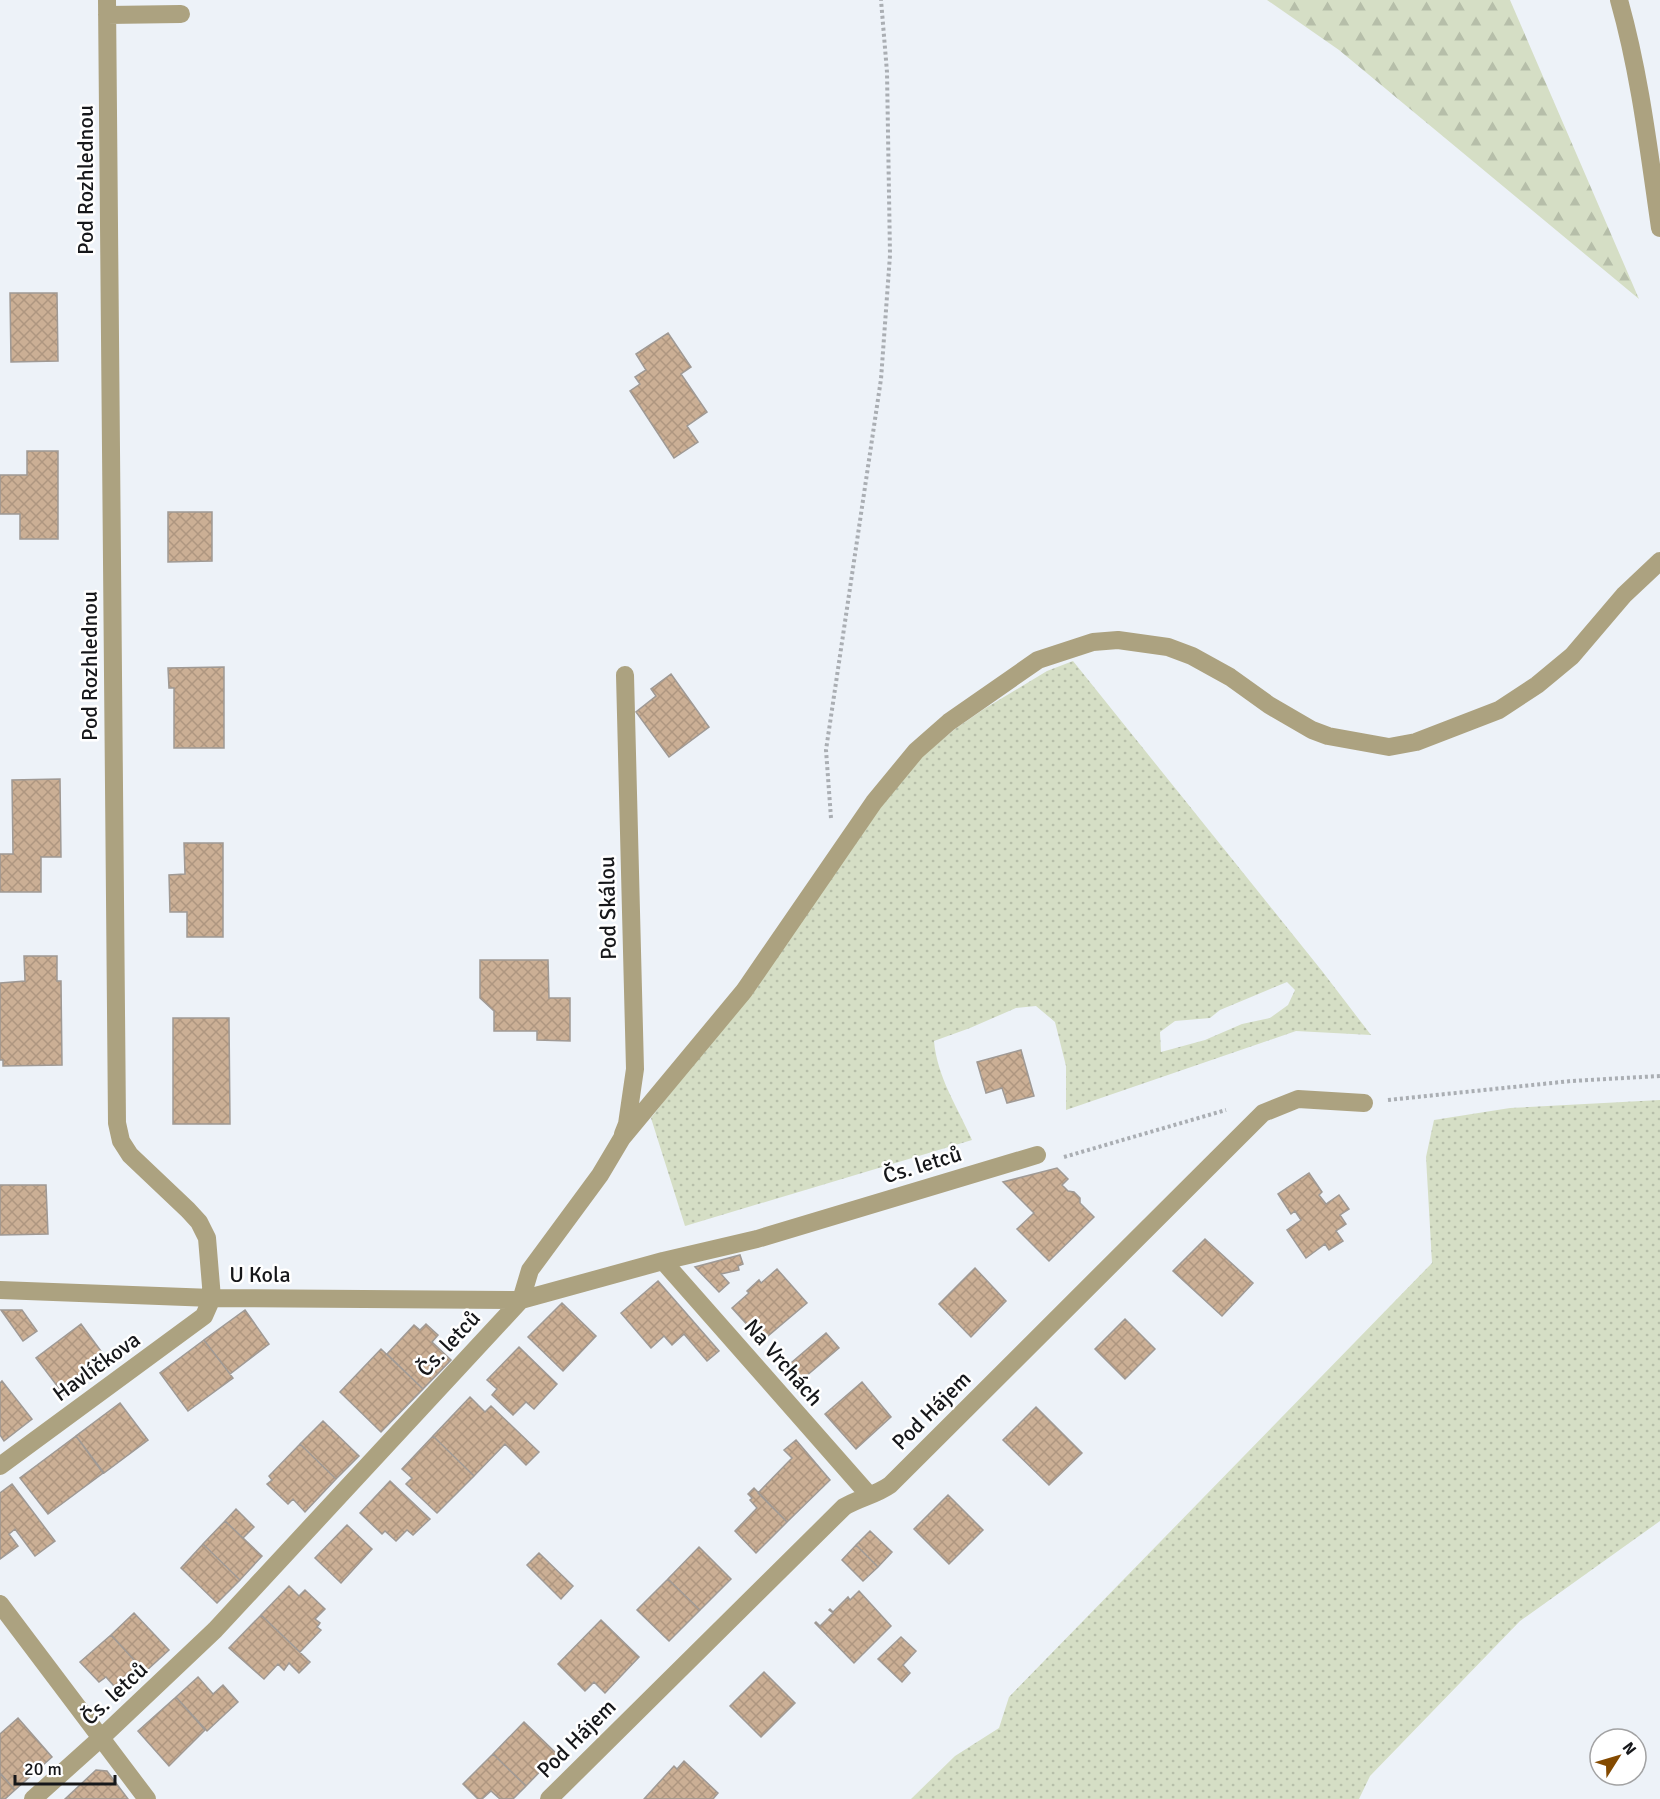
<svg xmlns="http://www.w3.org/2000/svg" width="1660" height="1799" font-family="Signika,sans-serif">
  <defs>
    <pattern id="grass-dots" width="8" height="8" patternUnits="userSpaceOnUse" patternTransform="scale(1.5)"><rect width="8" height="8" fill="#d5dec5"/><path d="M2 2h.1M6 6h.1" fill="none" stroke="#b6bea9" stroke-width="1.8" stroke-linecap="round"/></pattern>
    <pattern id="forest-firs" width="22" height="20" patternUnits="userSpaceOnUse" patternTransform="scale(1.5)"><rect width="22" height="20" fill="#d5dec5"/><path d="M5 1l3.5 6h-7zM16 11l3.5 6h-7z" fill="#b6bea9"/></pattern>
    <pattern id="building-cross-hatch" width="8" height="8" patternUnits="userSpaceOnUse" patternTransform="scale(1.5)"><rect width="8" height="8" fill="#cbaf95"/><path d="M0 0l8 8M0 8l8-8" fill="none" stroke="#ae9680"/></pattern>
  </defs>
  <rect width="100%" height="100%" fill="#edf2f8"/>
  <path fill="url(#grass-dots)" fill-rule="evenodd" d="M 1073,661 L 1322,971 L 1371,1035 L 1296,1031 L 1066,1110 L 1066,1066 L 1055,1022 L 1036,1006 L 1016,1008 L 970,1028 L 934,1041 C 937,1077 958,1108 972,1140 L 685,1226 L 651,1118 L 746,995 L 870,819 L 919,759 L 955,729 L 984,709 L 1047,671 ZM 1287,982 L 1295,990 L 1288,1005 L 1270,1018 L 1242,1024 L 1205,1040 L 1161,1052 L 1160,1032 L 1175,1021 L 1210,1018 L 1220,1010 Z
    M 1660,1100 L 1660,1521 L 1520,1621 L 1370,1776 L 1359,1799 L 911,1799 L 955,1756 L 999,1728 L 1009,1697 L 1432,1263 L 1426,1157 L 1434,1120 L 1510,1108 Z"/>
  <path fill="url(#forest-firs)" d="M 1267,0 L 1510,0 L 1639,299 L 1339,50 Z"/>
  <path fill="url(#building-cross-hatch)" stroke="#9f9994" stroke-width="1.5" d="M 10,293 L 57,293 L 58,361 L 11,362 Z
    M 668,333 L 691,367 L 681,374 L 707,412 L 687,426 L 698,442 L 674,458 L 630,391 L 640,384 L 635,377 L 646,370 L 636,354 Z
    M 27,451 L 58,451 L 58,539 L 20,539 L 20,514 L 0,514 L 0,475 L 27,475 Z
    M 168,512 L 212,512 L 212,561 L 168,562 Z
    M 224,667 L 224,748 L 174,748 L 174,688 L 169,688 L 168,668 Z
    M 671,674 L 709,727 L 669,757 L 636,712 L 656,696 L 651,689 Z
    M 60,779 L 61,857 L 41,857 L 41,892 L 0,892 L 0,854 L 13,854 L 12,780 Z
    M 184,843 L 223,843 L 223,937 L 187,937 L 187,912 L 170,912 L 169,875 L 185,874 Z
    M 24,956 L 57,956 L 57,981 L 61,981 L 62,1065 L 3,1066 L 3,1060 L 0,1060 L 0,983 L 25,981 Z
    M 480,960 L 548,960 L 549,998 L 570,998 L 570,1041 L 537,1040 L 537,1031 L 494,1031 L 494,1011 L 480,998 Z
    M 173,1018 L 229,1018 L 230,1124 L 173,1124 Z
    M 1021,1050 L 1034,1096 L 1007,1103 L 1002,1088 L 986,1093 L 977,1062 Z
    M 1057,1168 L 1068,1179 L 1062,1185 L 1068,1191 L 1074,1192 L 1080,1198 L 1080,1203 L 1094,1217 L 1049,1261 L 1017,1229 L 1034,1213 L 1003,1182 Z
    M 1309,1173 L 1322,1192 L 1319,1195 L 1326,1204 L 1339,1195 L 1349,1209 L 1340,1215 L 1346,1224 L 1336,1231 L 1343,1241 L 1329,1250 L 1325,1244 L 1306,1258 L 1287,1230 L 1301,1220 L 1295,1211 L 1291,1214 L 1278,1194 Z
    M 0,1185 L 46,1185 L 48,1234 L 0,1235 Z
    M 1205,1239 L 1253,1283 L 1222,1316 L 1173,1271 Z
    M 740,1255 L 743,1264 L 738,1266 L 739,1270 L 721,1274 L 729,1283 L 719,1292 L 695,1267 Z
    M 975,1268 L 1006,1301 L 971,1337 L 939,1304 Z
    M 777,1269 L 807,1303 L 762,1341 L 732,1308 L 749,1293 L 747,1291 L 759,1280 L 761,1283 Z
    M 658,1281 L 719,1351 L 707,1361 L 684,1334 L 672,1345 L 664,1336 L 651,1348 L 621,1313 Z
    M 562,1303 L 596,1336 L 563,1371 L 528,1337 Z
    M 1,1310 L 22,1310 L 37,1331 L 23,1341 Z
    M 245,1310 L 269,1344 L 230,1374 L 204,1340 Z
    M 1125,1319 L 1155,1349 L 1125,1379 L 1095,1349 Z
    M 81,1324 L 109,1362 L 64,1395 L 36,1358 Z
    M 426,1324 L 438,1335 L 432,1342 L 451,1360 L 423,1389 L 387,1354 L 414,1325 L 420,1330 Z
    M 826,1333 L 839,1348 L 798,1383 L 785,1368 Z
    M 204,1340 L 233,1378 L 188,1411 L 160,1373 Z
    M 519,1347 L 557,1384 L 534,1409 L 526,1402 L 513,1415 L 492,1395 L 497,1389 L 487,1380 Z
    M 381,1349 L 423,1389 L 381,1432 L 340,1392 Z
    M 2,1381 L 32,1419 L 4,1441 L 0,1435 L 0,1383 Z
    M 862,1382 L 891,1417 L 856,1449 L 825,1414 Z
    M 470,1397 L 485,1412 L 491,1406 L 539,1452 L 526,1465 L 505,1444 L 474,1476 L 433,1436 Z
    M 120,1403 L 148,1440 L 104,1473 L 76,1436 Z
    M 1036,1407 L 1082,1453 L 1049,1485 L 1003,1440 Z
    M 323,1421 L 359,1456 L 336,1479 L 300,1444 Z
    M 76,1436 L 103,1473 L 48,1514 L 20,1478 Z
    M 433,1436 L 474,1476 L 437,1513 L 406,1484 L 412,1478 L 402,1469 Z
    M 796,1440 L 830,1480 L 787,1522 L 758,1493 L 792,1458 L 784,1450 Z
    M 300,1444 L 336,1479 L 305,1512 L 293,1499 L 288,1504 L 267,1484 L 272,1480 L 269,1476 Z
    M 390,1481 L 430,1519 L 413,1535 L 407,1530 L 396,1541 L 385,1531 L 382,1534 L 360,1513 Z
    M 12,1484 L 55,1541 L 35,1556 L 15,1529 L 9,1534 L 18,1546 L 0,1559 L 0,1493 Z
    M 754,1488 L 787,1522 L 756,1553 L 735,1531 L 757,1508 L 750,1500 L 752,1498 L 748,1494 Z
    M 948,1495 L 983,1530 L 949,1564 L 914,1529 Z
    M 236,1509 L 254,1527 L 243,1538 L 225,1521 Z
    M 225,1521 L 262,1556 L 240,1580 L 203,1544 Z
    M 347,1525 L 372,1549 L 341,1583 L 315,1558 Z
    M 870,1531 L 892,1552 L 878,1567 L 856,1545 Z
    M 203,1544 L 240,1580 L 217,1603 L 181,1568 Z
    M 856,1545 L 878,1567 L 863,1581 L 842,1560 Z
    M 699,1547 L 731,1579 L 700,1610 L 668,1579 Z
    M 539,1553 L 573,1586 L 561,1599 L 527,1565 Z
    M 668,1579 L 700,1610 L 669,1641 L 637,1610 Z
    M 289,1586 L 299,1596 L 305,1590 L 325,1609 L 315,1619 L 320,1623 L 317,1627 L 321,1630 L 300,1652 L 261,1615 Z
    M 859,1591 L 891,1626 L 854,1663 L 815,1623 L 816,1622 L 820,1626 L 833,1613 L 829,1610 L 830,1609 L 833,1612 L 848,1597 L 850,1600 Z
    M 134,1613 L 169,1650 L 145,1672 L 111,1635 Z
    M 261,1615 L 310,1662 L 299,1673 L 289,1663 L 284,1670 L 278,1664 L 264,1679 L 229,1648 Z
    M 601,1620 L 639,1657 L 605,1693 L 594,1682 L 585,1691 L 558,1664 Z
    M 111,1635 L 145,1672 L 121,1694 L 106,1677 L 99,1682 L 80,1662 Z
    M 901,1637 L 916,1651 L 903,1665 L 910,1673 L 902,1682 L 878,1659 Z
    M 764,1672 L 795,1703 L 761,1737 L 730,1706 Z
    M 198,1677 L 213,1694 L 223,1685 L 238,1702 L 207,1731 L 176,1697 Z
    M 176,1697 L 205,1730 L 169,1766 L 138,1731 Z
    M 18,1718 L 52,1757 L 15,1790 L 0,1773 L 0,1734 Z
    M 524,1722 L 557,1754 L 526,1786 L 493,1754 Z
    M 493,1754 L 526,1786 L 513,1799 L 500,1799 L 491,1791 L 482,1799 L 478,1799 L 463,1784 Z
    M 684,1761 L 718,1793 L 713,1799 L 644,1799 L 674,1766 L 677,1769 Z
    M 96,1770 L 107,1771 L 128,1799 L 65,1799 Z
    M 0,1773 L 15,1790 L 5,1799 L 0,1799 Z"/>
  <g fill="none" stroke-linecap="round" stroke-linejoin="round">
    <path stroke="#aaaeb3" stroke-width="4" stroke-dasharray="3 3" stroke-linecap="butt" d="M 831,818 L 826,750 L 881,379 L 890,255 L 887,72 L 881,0
      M 1388,1100 L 1571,1081 L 1660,1076
      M 1064,1157 L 1226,1110"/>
    <path stroke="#aca280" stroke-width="18" d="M 1619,0 C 1640,74 1649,152 1660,228
      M 107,15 L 181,14
      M 623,1134 L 627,1124 L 635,1069 L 625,675
      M 663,1261 L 869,1495
      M 0,1290 L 212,1298 L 521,1300
      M 521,1300 L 530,1270 L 600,1175 L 622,1138 L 744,991 L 874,802 L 916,751 L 949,722 L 1038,660 L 1093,642 L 1118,640 L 1168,647 L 1192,656 L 1230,677 L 1269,705 L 1312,730 L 1328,736 L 1389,747 L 1416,742 L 1499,710 L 1537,685 L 1572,656 L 1624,595 L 1660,561
      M 0,1466 L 204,1316 L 212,1298 L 207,1238 L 199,1222 L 188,1210 L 130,1155 L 121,1141 L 117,1123 L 107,0
      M 0,1604 L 147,1799
      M 33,1799 L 102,1737 L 215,1630 L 521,1300 L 663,1261 L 757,1239 L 1037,1155
      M 549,1799 L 844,1507 C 859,1498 876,1495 890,1485 L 1263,1113 L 1298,1099 L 1364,1103"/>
  </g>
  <g text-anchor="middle" stroke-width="5" stroke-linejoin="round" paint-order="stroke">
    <g font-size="22" fill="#16171a" stroke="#fff">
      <text transform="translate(85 180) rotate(-90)" y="8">Pod Rozhlednou</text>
      <text transform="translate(89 666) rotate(-90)" y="8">Pod Rozhlednou</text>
      <text transform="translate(607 908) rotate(-91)" y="8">Pod Skálou</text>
      <text transform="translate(922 1164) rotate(-17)" y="8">Čs. letců</text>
      <text x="260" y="1282">U Kola</text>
      <text transform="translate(448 1343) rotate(-47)" y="8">Čs. letců</text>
      <text transform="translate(784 1362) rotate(49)" y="8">Na Vrchách</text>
      <text transform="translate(96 1366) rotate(-36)" y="8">Havlíčkova</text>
      <text transform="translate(931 1410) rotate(-45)" y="8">Pod Hájem</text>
      <text transform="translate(114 1693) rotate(-43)" y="8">Čs. letců</text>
      <text transform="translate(576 1738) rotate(-45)" y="8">Pod Hájem</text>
    </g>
  </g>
  <g transform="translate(1618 1757) rotate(53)"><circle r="28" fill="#ffffff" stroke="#a2a2a3" stroke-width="1.5"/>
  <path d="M0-4.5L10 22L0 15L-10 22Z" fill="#844a00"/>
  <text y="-9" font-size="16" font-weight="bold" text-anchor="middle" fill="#16171a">N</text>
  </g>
  <path d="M15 1775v9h100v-9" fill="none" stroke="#16171a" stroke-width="3"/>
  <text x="24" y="1775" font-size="18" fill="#16171a" stroke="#ffffff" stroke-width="4.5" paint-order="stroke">20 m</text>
</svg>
